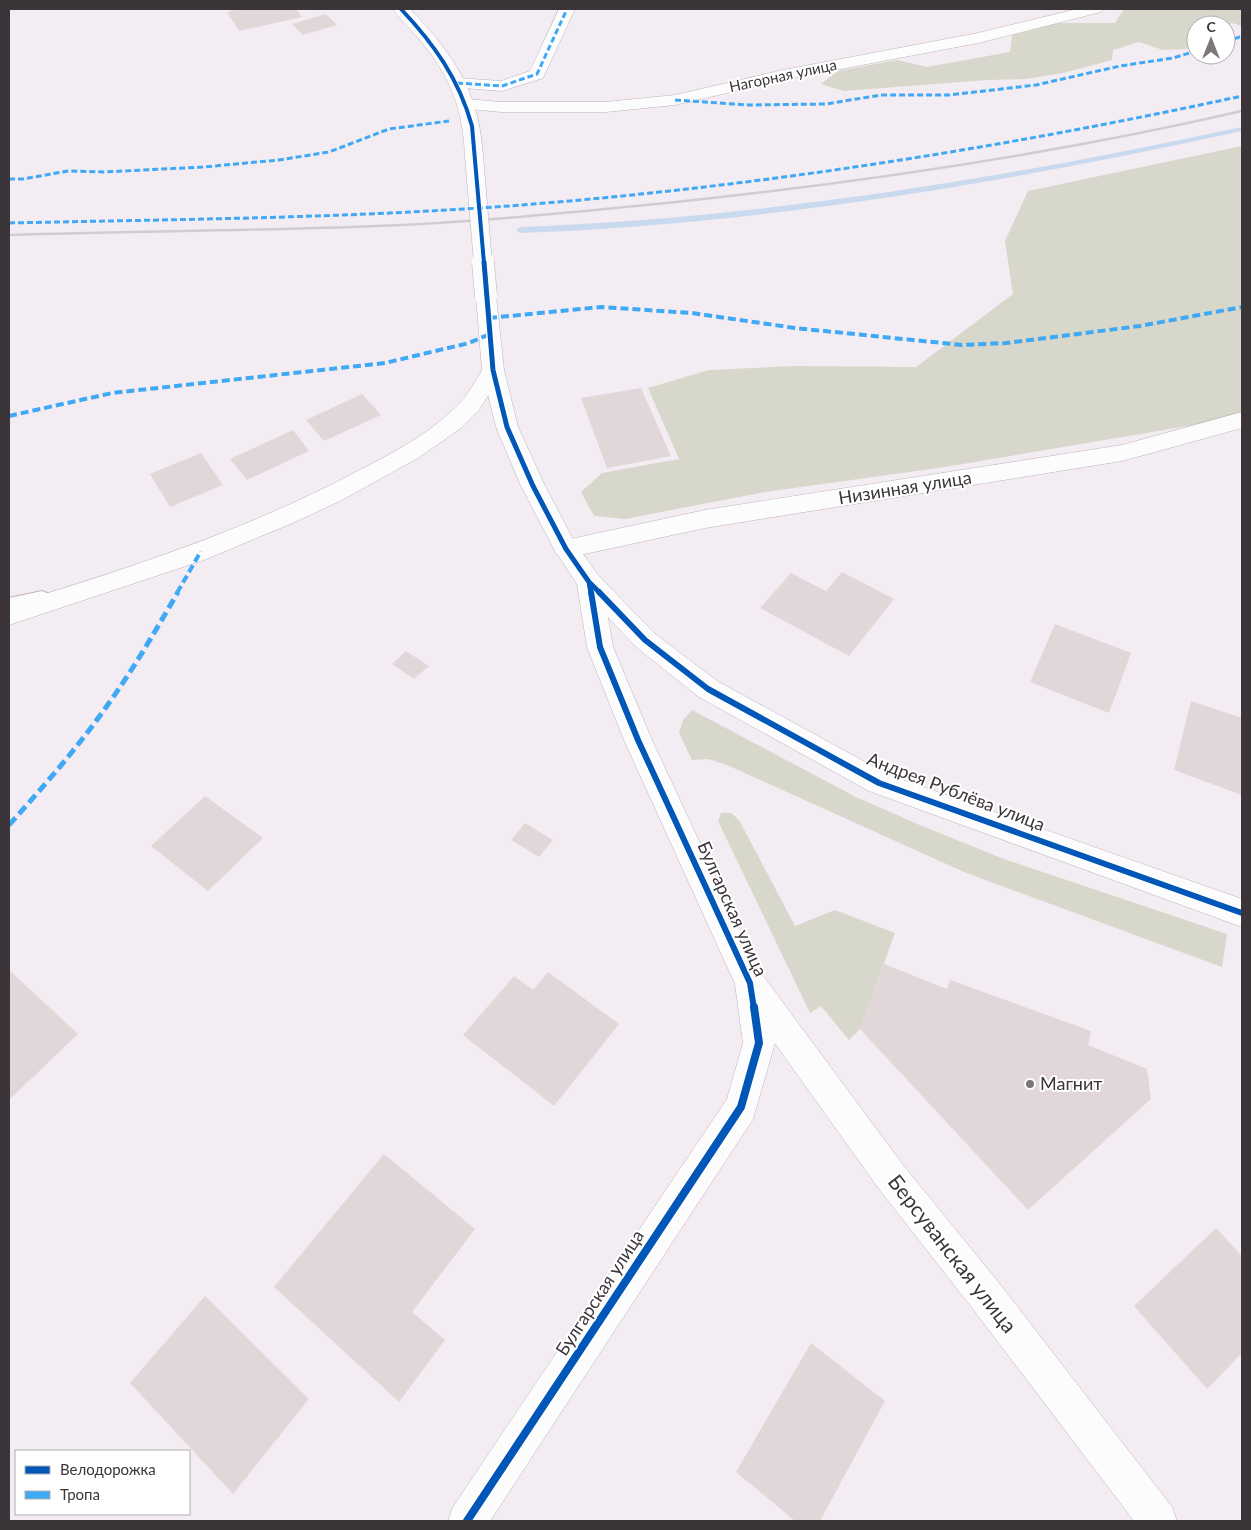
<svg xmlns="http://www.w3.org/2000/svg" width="1251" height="1530" font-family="Lato,sans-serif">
  <rect width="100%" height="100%" fill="#f4ecf3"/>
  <path fill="#d8d7cb" d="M 1124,9 L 1242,9 L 1242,26 L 1232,23 L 1226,26 L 1196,25 L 1196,46 L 1186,49 L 1163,50 L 1139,42 L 1113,50 L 1112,60 L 1063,73 L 1027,79 L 988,80 L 844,91 L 821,84 L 838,71 L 897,60 L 927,67 L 1010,52 L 1012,35 L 1058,23 L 1115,23 Z
    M 1242,146 L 1242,413 L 1205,423 L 945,467 L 765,492 L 625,519 L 594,516 L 581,492 L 602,473 L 679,459 L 648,388 L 709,370 L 796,366 L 916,367 L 1013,294 L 1005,241 L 1028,191 Z
    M 692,710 L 856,797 L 922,826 L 1004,859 L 1227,934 L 1222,967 L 964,872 L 727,765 L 708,759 L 692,760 L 679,733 L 683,720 Z
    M 721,813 L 731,813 L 739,820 L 795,926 L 835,910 L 895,933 L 860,1029 L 849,1040 L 821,1006 L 810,1013 L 718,821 Z"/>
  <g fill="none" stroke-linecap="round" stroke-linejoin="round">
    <path fill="#c9daee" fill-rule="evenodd" d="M 1242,127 L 1242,131 C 1005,183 763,224 520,233 L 516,230 L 520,227 C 763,218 1005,178 1242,127 Z"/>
  </g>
  <path fill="#e2d7d8" d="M 239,9 L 296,9 L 302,17 L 239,31 L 227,12 Z
    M 326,14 L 337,25 L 303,35 L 292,24 Z
    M 641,388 L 671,456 L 607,468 L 581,398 Z
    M 362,394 L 381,415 L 324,441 L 306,420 Z
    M 293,430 L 309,451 L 247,480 L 230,459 Z
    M 201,453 L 223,485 L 170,507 L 150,474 Z
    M 842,572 L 894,599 L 849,656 L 760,608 L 791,573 L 826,591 Z
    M 1055,624 L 1131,653 L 1109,713 L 1030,682 Z
    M 406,651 L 429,666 L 414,679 L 392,664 Z
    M 1191,701 L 1242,718 L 1242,795 L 1174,770 Z
    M 205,796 L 263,838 L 208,891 L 151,846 Z
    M 525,823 L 553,840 L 539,857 L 511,840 Z
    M 884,964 L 947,989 L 950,980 L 1091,1031 L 1088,1045 L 1147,1069 L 1151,1099 L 1028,1210 L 860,1029 Z
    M 9,970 L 78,1034 L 9,1100 Z
    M 548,972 L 619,1024 L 554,1106 L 463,1035 L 514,976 L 533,990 Z
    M 384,1154 L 475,1229 L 412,1312 L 445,1340 L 399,1402 L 274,1287 Z
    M 1216,1228 L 1242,1256 L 1242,1353 L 1207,1389 L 1134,1306 Z
    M 205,1296 L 309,1399 L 233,1494 L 130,1383 Z
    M 811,1343 L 885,1401 L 820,1521 L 795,1521 L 736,1472 Z"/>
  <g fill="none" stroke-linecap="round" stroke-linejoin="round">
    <defs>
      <path id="lane" d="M 42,591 L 47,593 L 49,597 L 47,601 L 9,610 L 9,598 Z"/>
      <path id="street" d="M 559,9 L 575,9 L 543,78 L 502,91 L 451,87 L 449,83 L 451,79 L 457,78 L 501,81 L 530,71 Z
        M 1077,9 L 1103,9 L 1101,12 L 978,43 L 783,80 L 675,105 L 606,112 L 501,112 L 460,108 L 457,104 L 460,100 L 466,99 L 501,102 L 606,102 L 675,95 L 783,70 L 978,33 Z
        M 493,363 L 501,365 L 504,370 L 479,410 L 461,428 L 418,458 L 340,501 L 295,522 L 204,560 L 9,625 L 9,605 C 127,569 244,531 354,473 C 389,455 426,436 455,408 C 468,396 476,380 485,365 Z
        M 1242,412 L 1242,428 L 1122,461 L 705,528 L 566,558 L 557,555 L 554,549 L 557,543 L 566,540 L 705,510 L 1122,445 Z
        M 750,968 L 761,973 L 903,1165 L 999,1283 L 1172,1507 L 1177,1521 L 1134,1521 L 973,1309 L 879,1189 L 739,993 L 735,983 L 739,973 Z"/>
      <path id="secondary" d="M 393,9 L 410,9 C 454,55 479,91 483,156 L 480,160 L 474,161 L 468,160 L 465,156 C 463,111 452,80 424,45 C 414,32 402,22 393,9 Z
        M 486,290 L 493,292 L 496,296 L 504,370 L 518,427 L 545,486 L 575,543 L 598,575 L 654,633 L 717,681 L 889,775 L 1242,899 L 1242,927 L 869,791 L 699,697 L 636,647 L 608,617 L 613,647 L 652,740 L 765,983 L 775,1043 L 753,1119 L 490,1521 L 448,1521 L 453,1507 L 727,1099 L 743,1043 L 735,984 L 624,740 L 587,647 L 577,584 L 554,549 L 521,486 L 496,427 L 482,370 L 476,296 L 479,292 Z"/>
    </defs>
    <use href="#lane" stroke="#bab4ba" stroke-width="2"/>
    <use href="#street" stroke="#bab4ba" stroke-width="1"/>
    <use href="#secondary" stroke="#bab4ba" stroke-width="1"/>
    <use href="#lane" fill="#fdfcfd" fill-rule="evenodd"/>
    <use href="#street" fill="#fdfcfd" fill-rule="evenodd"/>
    <use href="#secondary" fill="#fdfcfd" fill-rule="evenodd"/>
    <path stroke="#d0cdcf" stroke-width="2.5" d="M 9,235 C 132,231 254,231 377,226 C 477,222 576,212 676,202 C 866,182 1055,154 1242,111"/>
    <defs>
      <path id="secondary-bridge-far1" d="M 474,156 L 483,263"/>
      <path id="secondary-bridge" d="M 483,262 L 486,296"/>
    </defs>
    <use href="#secondary-bridge-far1" stroke="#bab4ba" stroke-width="19" stroke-linecap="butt"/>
    <use href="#secondary-bridge" stroke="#bab4ba" stroke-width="23" stroke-linecap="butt"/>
    <use href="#secondary-bridge-far1" stroke="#fdfcfd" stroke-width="18"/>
    <use href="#secondary-bridge" stroke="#fdfcfd" stroke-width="22"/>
    <path stroke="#3fa9f5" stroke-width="3" stroke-dasharray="6 3" stroke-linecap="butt" d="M 1226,42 L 1242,36
      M 457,83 L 502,86 L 537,74 L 567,9
      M 675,100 L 749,105 L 826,104 L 881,95 L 949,95 L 1036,85 L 1120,66 L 1173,58 L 1196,51
      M 9,179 L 23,179 L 68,171 L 104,172 L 203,167 L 279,160 L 329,152 L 389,129 L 449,121
      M 9,223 C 192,219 375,218 558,202 C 788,182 1016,145 1242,96"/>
    <path stroke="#3fa9f5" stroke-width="4" stroke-dasharray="8 4" stroke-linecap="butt" d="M 489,318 L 601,307 L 692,313 L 795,328 L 962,345 L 1006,343 L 1140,326 L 1242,307
      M 9,416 L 112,393 L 385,363 L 469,343 L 490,334
      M 177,593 L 201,551"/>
    <path stroke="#3fa9f5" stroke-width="5" stroke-dasharray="10 5" stroke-linecap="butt" d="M 9,825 C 44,786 79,746 109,703 C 134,668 156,630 178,592"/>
    <defs>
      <path id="cycleway-far3" d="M 401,9 C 434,44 459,79 472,126 L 484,263"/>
      <path id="cycleway-far2" d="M 484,262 L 493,370 L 507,427 L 533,486 L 566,549 L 589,582 L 591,593
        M 589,582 L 600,593"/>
      <path id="cycleway-far1" d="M 591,592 L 600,647 L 638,740 L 750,983 L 754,1009
        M 599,592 L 645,640 L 708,689 L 879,783 L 1242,913"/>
      <path id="cycleway" d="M 467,1521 L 741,1107 L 759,1043 L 754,1007"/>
    </defs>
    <use href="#cycleway-far3" stroke="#fff" stroke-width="5.5"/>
    <use href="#cycleway-far2" stroke="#fff" stroke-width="8"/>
    <use href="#cycleway-far1" stroke="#fff" stroke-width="9"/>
    <use href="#cycleway" stroke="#fff" stroke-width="11"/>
    <use href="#cycleway-far3" stroke="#0057b8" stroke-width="4"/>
    <use href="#cycleway-far2" stroke="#0057b8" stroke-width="5"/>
    <use href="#cycleway-far1" stroke="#0057b8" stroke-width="6"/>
    <use href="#cycleway" stroke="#0057b8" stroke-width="8"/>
  </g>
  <circle fill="#7c757b" stroke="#fff" stroke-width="2" cx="1030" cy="1084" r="5"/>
  <g text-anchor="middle" stroke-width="4" stroke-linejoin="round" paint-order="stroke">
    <g font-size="15" fill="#3b353a" stroke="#fff">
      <text transform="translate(783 76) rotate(-12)" y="5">Нагорная улица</text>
    </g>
    <g font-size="18" fill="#3b353a" stroke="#fff">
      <text transform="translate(905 488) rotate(-9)" y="6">Низинная улица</text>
      <text transform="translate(956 792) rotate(21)" y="6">Андрея Рублёва улица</text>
      <text transform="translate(732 909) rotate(66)" y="6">Булгарская улица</text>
      <text transform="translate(600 1293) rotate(-57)" y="6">Булгарская улица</text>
    </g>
    <g font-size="18" fill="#3b353a" stroke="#fff" text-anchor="start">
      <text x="1040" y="1090">Магнит</text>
    </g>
    <g font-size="21" fill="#3b353a" stroke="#fff">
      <text transform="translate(952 1254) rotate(52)" y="7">Берсуванская улица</text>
    </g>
  </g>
  <rect width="1251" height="1530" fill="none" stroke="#3b353a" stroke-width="20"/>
  <rect x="15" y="1450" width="175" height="65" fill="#ffffff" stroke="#b1aeb0"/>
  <rect x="25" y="1466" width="25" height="8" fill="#0057b8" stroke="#b1aeb0"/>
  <text x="60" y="1475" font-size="15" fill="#3b353a">Велодорожка</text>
  <rect x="25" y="1491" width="25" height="8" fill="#3fa9f5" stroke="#b1aeb0"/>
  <text x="60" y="1500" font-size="15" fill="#3b353a">Тропа</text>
  <g transform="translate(1211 40)"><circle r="24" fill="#ffffff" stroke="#b1aeb0"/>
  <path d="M0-4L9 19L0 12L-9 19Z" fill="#7c757b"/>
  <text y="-8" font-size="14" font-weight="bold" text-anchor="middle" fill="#3b353a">С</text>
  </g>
</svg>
